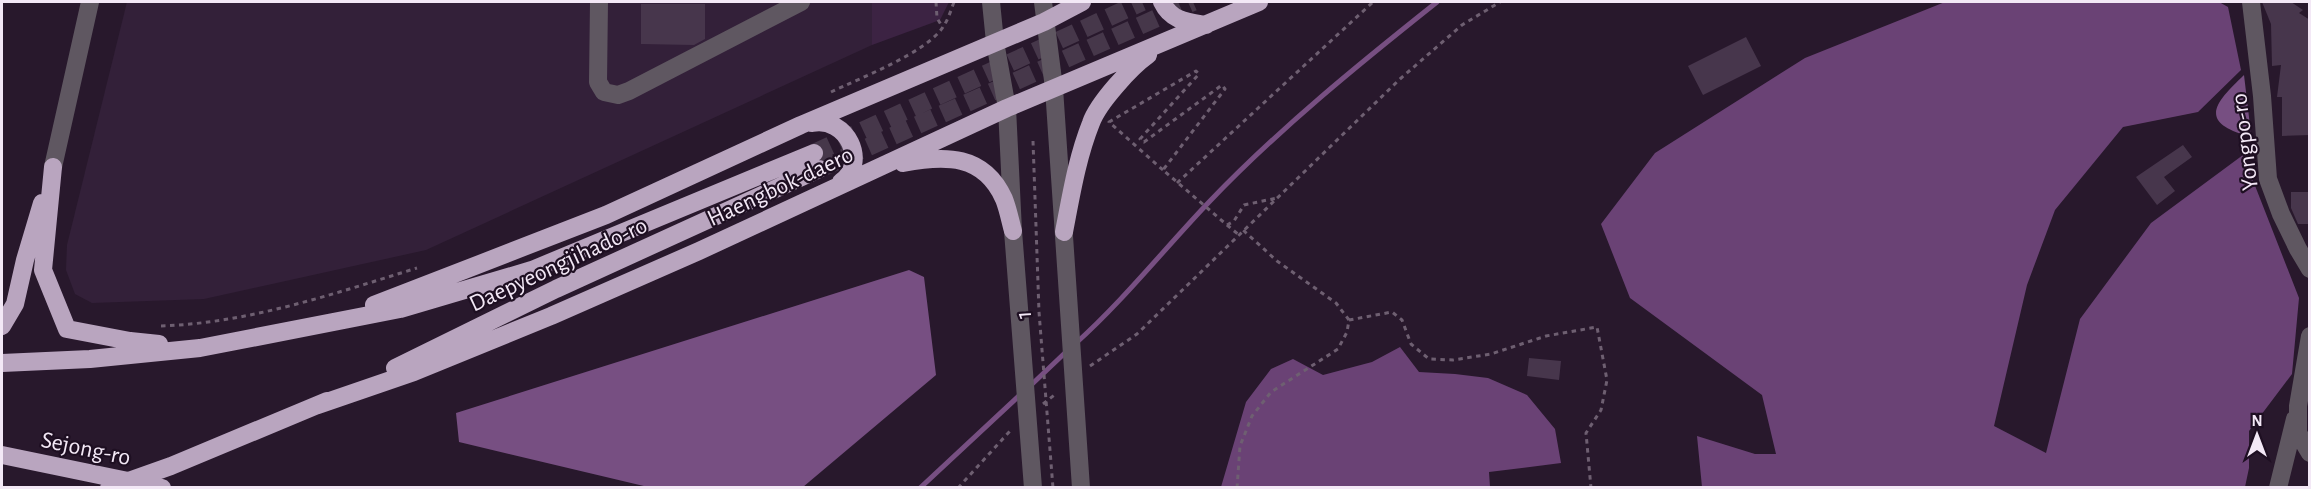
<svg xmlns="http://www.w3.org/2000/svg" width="2311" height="489" font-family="'Alegreya Sans',sans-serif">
  <rect width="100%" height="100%" fill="#28182c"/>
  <path fill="#332039" d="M 127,2 L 872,2 L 872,45 L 426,250 L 204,299 L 92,303 L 75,294 L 66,270 L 67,245 Z"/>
  <path fill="#3c2343" d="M 872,2 L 949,2 L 940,20 L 872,45 Z"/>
  <path fill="#6a4275" d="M 1945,2 L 2219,2 L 2228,7 L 2241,70 L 2198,112 L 2123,127 L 2055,210 L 2027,285 L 1994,426 L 2046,453 L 2080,319 L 2151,223 L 2243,155 L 2299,298 L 2292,374 L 2249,431 L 2249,468 L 2245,487 L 1702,487 L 1697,436 L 1755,454 L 1776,454 L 1762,395 L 1630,298 L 1601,224 L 1655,153 L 1805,58 Z
    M 1400,347 L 1419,372 L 1455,374 L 1488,378 L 1527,395 L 1555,429 L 1561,463 L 1489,472 L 1490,487 L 1221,487 L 1246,402 L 1271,369 L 1293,359 L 1323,375 L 1372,362 Z"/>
  <path fill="#774f82" d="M 2244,75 L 2251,134 L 2248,136 C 2196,122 2217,101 2244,75 Z
    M 909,270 L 924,277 L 936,375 L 803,487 L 648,487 L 459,442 L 456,413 Z"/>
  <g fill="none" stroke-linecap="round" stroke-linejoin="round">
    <path stroke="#774f82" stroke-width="5" d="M 1075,344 C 1124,300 1165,248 1210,201 C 1280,128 1359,64 1437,2
      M 1029,387 L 1068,350
      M 920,488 L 1022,393"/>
  </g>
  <path fill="#47364c" d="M 2262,2 L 2291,2 L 2303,10 L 2299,13 L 2310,20 L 2310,135 L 2282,136 L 2282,97 L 2277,97 L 2281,65 L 2272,66 L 2271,24 Z
    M 641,4 L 705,4 L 705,39 L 694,45 L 641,44 Z
    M 1746,37 L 1761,66 L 1703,95 L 1688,66 Z
    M 2183,145 L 2192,157 L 2164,177 L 2175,191 L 2157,205 L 2136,177 Z
    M 2291,192 L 2310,192 L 2310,224 L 2298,224 L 2291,208 Z
    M 1529,358 L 1561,361 L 1559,380 L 1527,376 Z"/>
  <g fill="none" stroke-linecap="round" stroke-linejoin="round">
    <path stroke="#46374a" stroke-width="18" stroke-dasharray="18 9" stroke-linecap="butt" d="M 814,153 L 1142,2
      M 819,169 L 1193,2"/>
    <path stroke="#6e5f71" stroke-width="3" stroke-dasharray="4.5 4.5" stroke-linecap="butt" d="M 936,2 L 937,18 L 943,28
      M 831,92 C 860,78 926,53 943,27 C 948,20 951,10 954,2
      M 1033,141 L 1039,312 L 1053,488
      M 1163,170 L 1109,122 L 1196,71 L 1199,74 L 1140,139 L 1144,142 L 1222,85 L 1225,89 L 1163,170 L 1227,225 L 1234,221 L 1244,205 L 1277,198
      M 1177,183 L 1373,2
      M 1227,225 L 1239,235
      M 1349,320 L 1392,312 L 1402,320 L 1411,344 L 1429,359 L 1453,360 L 1491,354 L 1546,336 L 1597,327 L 1607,380 L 1601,410 L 1586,433 L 1591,488
      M 161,326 C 249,323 333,294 417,268
      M 1090,366 L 1137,334 L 1400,79 L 1462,25 L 1500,2
      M 1043,404 L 1057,393
      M 958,488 L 1010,431
      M 1237,488 L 1240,446 L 1252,416 L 1271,392 L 1338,349 L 1347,332 L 1349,320 L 1336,303 L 1277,261 L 1243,230"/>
    <path stroke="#5f5761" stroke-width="18" d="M 599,2 L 598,82 L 604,92 L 618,95 L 629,91 L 801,2
      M 991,2 L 995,42 L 1007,108 L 1013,231 L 1033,488
      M 1043,2 L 1054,88 L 1081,488
      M 2251,2 L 2262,96 L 2268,179 L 2281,214 L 2298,249 L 2310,269
      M 53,167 L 90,2
      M 2310,336 L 2298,406 L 2298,433 L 2310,453
      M 2278,488 L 2295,419"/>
    <path stroke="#b9a5bf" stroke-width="18" d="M 1162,2 C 1171,21 1187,22 1206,25
      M 812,123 C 847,116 869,163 841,182
      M 903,163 C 945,155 984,154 1004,199 C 1008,209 1010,220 1013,231
      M 53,167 L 43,270 L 67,329 L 130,341 L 159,344
      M 1064,232 C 1071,196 1077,158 1091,123 C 1098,103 1131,67 1148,55
      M 374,305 L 606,215 L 801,125 L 1044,22 L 1082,2
      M 2,326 L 15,304 L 25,260 L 42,203
      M 2,363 L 90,359 L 200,348 L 400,309 L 532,270 L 814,153
      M 395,368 L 556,289 L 819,169
      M 318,405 L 414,372 L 551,316 L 699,251 L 1007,108 L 1259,2
      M 2,455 L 162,488
      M 109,488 L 171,466 L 327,401"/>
  </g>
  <g text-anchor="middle" stroke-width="4.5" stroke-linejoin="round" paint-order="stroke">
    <g font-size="24" fill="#f3e8f6" stroke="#1e0f22">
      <text transform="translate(2244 142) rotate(-97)" y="8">Yongpo-ro</text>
      <text transform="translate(780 186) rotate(-25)" y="8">Haengbok-daero</text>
      <text transform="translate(558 264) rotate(-25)" y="8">Daepyeongjihado-ro</text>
      <text transform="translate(1023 315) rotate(-94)" y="8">1</text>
      <text transform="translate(86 448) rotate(12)" y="8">Sejong-ro</text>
    </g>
  </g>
  <rect width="2311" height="489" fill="none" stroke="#f3e8f6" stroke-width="6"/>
  <g transform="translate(2257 435)" stroke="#1e0f22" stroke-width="4.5" paint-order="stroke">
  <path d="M0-4.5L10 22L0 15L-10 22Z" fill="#f3e8f6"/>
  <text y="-9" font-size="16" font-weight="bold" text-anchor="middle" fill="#f3e8f6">N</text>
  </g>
</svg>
